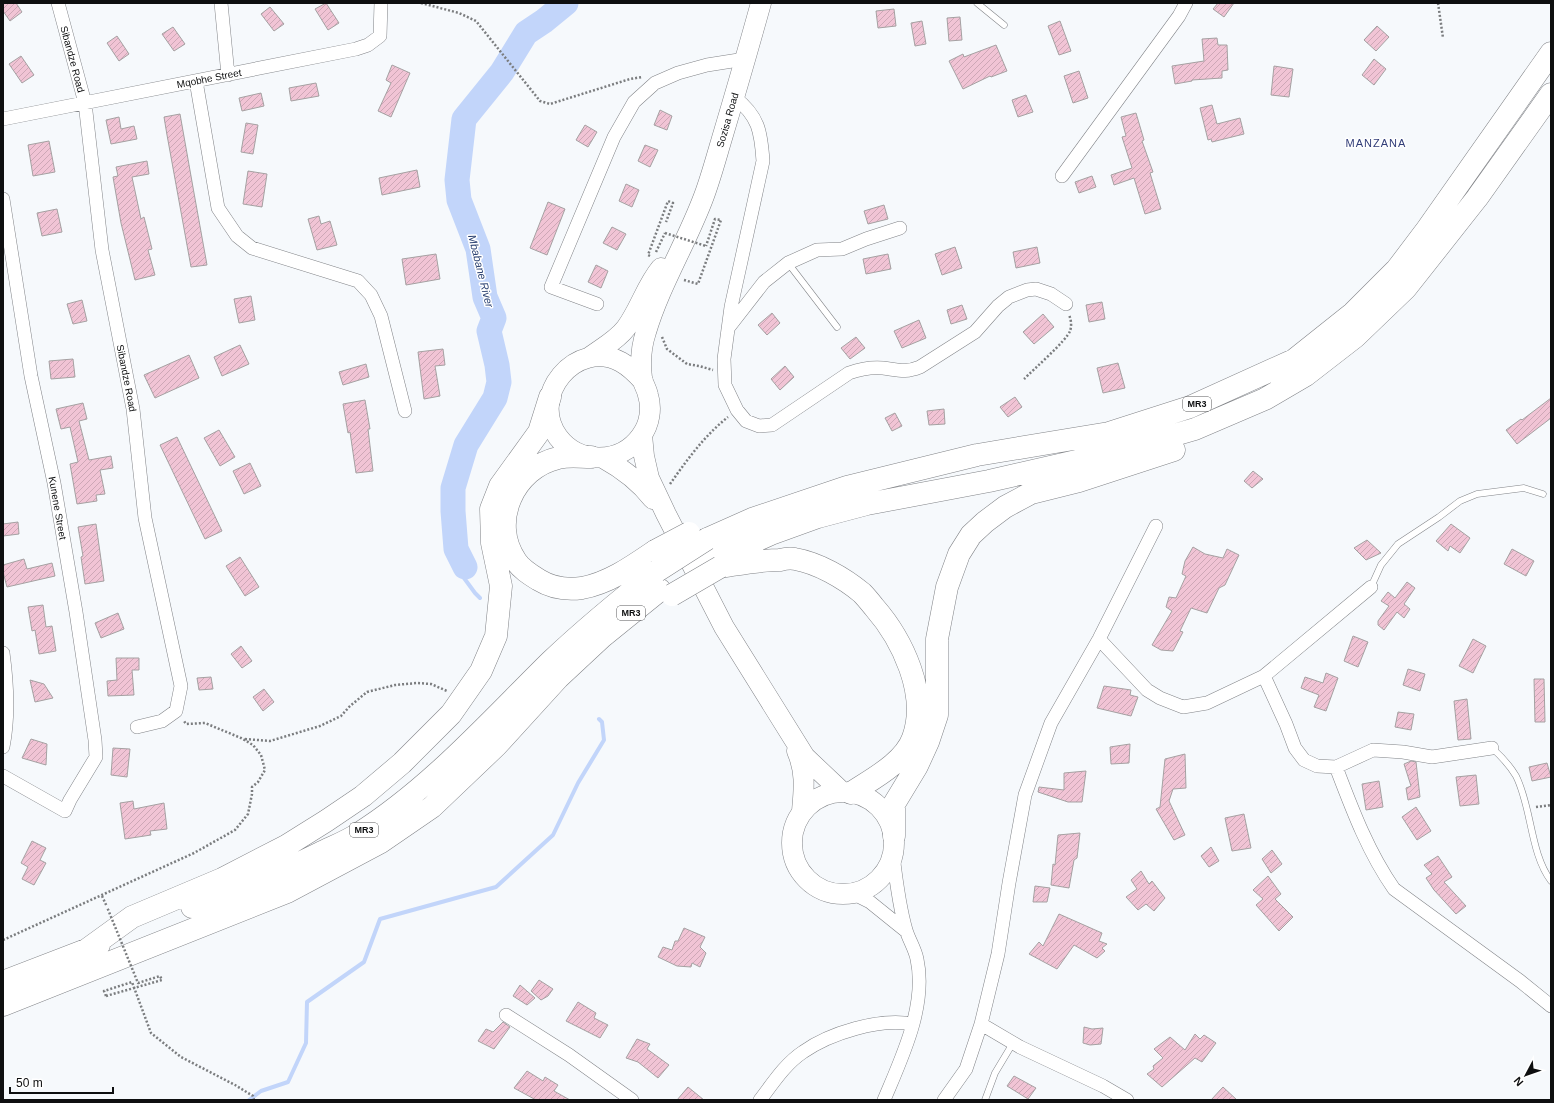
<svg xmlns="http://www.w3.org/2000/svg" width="1554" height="1103" font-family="Arial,sans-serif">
  <defs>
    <pattern id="building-hatch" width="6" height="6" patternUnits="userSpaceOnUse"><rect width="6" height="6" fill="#f1c4d5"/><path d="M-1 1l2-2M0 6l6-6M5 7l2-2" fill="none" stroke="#cda7b6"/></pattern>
  </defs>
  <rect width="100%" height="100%" fill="#f6f9fc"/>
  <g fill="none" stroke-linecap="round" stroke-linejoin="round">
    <path stroke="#c2d5fa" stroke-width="4" d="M 465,567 L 464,578 L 475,593 L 480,598
      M 249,1100 L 261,1091 L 288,1082 L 306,1043 L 307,1002 L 364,962 L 380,919 L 496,887 L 553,835 L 578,783 L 604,740 L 602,722 L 599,719"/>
    <path stroke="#c2d5fa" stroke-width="25" d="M 465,567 L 456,549 L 453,511 L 453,488 L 466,445 L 495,398 L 499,382 L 497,365 L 489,331 L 494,318 L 485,297 L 478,249 L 459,200 L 457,180 L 464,119 L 502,72 L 526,33 L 544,21 L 566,3"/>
  </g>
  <path fill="url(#building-hatch)" stroke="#a5a1a2" d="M 3,3 L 16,3 L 22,12 L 10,21 L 3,11 Z
    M 326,3 L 339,23 L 328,30 L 315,9 Z
    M 1218,3 L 1234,3 L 1224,17 L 1213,9 Z
    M 270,7 L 284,24 L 274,31 L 261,14 Z
    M 894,9 L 896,26 L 878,28 L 876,11 Z
    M 960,17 L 962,40 L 949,41 L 947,18 Z
    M 922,21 L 926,44 L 915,46 L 911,23 Z
    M 1060,21 L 1071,51 L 1059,55 L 1048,26 Z
    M 1377,26 L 1389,37 L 1376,51 L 1364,40 Z
    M 173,27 L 185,44 L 174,51 L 162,34 Z
    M 117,36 L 129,54 L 119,61 L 107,43 Z
    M 1217,38 L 1218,45 L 1227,45 L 1228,70 L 1222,71 L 1222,78 L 1192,80 L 1192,81 L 1175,84 L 1172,66 L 1204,61 L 1202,39 Z
    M 996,45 L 1007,71 L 991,77 L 990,76 L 963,89 L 949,61 L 963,54 L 964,57 Z
    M 21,56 L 34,75 L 22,83 L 9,64 Z
    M 1374,59 L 1386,69 L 1374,85 L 1362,75 Z
    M 392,65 L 410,73 L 391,117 L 378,111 L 391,83 L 386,80 Z
    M 1274,66 L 1293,69 L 1289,97 L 1271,95 Z
    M 1079,71 L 1088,98 L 1073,103 L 1064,76 Z
    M 316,83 L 319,96 L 291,101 L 289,88 Z
    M 261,93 L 264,106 L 242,111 L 239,98 Z
    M 1026,95 L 1033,112 L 1018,117 L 1012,100 Z
    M 1212,105 L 1217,124 L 1240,118 L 1244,134 L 1212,142 L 1211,139 L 1208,140 L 1200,108 Z
    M 660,110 L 672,116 L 667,130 L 654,125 Z
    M 1136,113 L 1144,140 L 1142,141 L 1153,172 L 1150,173 L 1161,209 L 1145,214 L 1134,178 L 1114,185 L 1111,175 L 1132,168 L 1122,137 L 1126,136 L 1121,117 Z
    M 180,114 L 194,193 L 207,265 L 191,267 L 167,135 L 164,117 Z
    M 119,117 L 121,129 L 134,126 L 137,139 L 111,144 L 106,120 Z
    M 246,123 L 258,125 L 253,154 L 241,152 Z
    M 585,125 L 597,132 L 588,147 L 576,140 Z
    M 49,141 L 55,172 L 33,176 L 28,145 Z
    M 645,145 L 658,150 L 650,167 L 638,161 Z
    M 147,161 L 149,174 L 132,177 L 141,219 L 144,217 L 152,249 L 148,250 L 155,275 L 135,280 L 121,223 L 113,177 L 118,176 L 116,167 Z
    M 417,170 L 420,187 L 382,195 L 379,178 Z
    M 248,171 L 267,174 L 262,207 L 243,204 Z
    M 1092,176 L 1096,187 L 1079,193 L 1075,182 Z
    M 626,184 L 639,190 L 632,207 L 619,201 Z
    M 548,202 L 565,209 L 547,255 L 530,248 Z
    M 884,205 L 888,219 L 868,224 L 864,211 Z
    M 57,209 L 62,232 L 42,236 L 37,213 Z
    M 319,216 L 321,224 L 330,221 L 337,245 L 317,250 L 308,219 Z
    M 612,227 L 626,234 L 617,250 L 603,243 Z
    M 955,247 L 962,268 L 942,275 L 935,254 Z
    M 1037,247 L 1040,263 L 1016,268 L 1013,252 Z
    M 436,254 L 440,279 L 406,285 L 402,259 Z
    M 888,254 L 891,269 L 866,274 L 863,259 Z
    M 596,265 L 608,271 L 601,288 L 588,282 Z
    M 251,296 L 255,320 L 239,323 L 234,299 Z
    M 82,300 L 87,321 L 73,324 L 67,304 Z
    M 1102,302 L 1105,319 L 1089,322 L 1086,305 Z
    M 962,305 L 967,319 L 951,324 L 947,310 Z
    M 772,313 L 780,323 L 767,335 L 758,325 Z
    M 1043,314 L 1054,327 L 1034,344 L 1023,332 Z
    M 919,320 L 926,338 L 902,348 L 894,331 Z
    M 856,337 L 865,348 L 850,359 L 841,348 Z
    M 240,345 L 249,364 L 222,376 L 214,357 Z
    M 443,349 L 445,365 L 435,366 L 440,396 L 424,399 L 418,352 Z
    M 189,355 L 199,378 L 155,398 L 144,375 Z
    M 73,359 L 75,377 L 51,379 L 49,361 Z
    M 1118,363 L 1125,388 L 1103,393 L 1097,368 Z
    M 366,364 L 369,377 L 343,385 L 339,372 Z
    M 785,366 L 794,377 L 780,390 L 771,379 Z
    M 1015,397 L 1022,407 L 1008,417 L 1000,407 Z
    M 1551,398 L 1551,418 L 1517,444 L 1506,430 L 1521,419 L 1522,420 Z
    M 365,400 L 370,429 L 368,429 L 373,471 L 356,473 L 350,432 L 348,433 L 343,404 Z
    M 83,403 L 87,419 L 79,421 L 89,460 L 111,456 L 113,468 L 100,470 L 105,494 L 96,495 L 97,501 L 77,504 L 70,464 L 78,462 L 70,427 L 61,429 L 56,409 Z
    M 944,409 L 945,424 L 929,425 L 927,411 Z
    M 895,413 L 902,426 L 892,431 L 885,418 Z
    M 219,430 L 235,457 L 220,466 L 204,438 Z
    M 177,437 L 222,531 L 205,539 L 160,445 Z
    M 250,463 L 261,486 L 244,494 L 233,471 Z
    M 1253,471 L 1263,479 L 1252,488 L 1244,481 Z
    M 18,522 L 19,534 L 3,536 L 3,524 Z
    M 96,524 L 104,581 L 85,584 L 81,557 L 83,556 L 78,527 Z
    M 1451,524 L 1470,538 L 1460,553 L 1450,546 L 1448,551 L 1436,541 Z
    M 1367,540 L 1381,553 L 1366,560 L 1354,548 Z
    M 1193,547 L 1205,554 L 1223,558 L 1227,549 L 1239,555 L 1225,585 L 1219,588 L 1207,613 L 1191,608 L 1180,631 L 1183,632 L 1173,651 L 1161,650 L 1152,645 L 1172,611 L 1166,607 L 1169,597 L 1176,598 L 1186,576 L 1182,574 L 1185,561 Z
    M 1512,549 L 1534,561 L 1526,576 L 1504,564 Z
    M 240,557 L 259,587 L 245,596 L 226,566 Z
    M 24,559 L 27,569 L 52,563 L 55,576 L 7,587 L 3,572 L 3,565 Z
    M 1407,582 L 1415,588 L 1404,604 L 1410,609 L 1404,618 L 1397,612 L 1384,630 L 1378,625 L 1378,621 L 1389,606 L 1381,601 L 1388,592 L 1395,598 Z
    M 43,605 L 46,627 L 52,626 L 56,651 L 39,654 L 35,630 L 32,631 L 28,607 Z
    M 118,613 L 124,629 L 101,638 L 95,623 Z
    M 1353,636 L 1368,642 L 1358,667 L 1344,661 Z
    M 1473,639 L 1486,646 L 1473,673 L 1459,666 Z
    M 241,646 L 252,661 L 242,668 L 231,654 Z
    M 116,658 L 139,658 L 139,670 L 132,670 L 134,695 L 108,696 L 107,681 L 117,680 Z
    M 1408,669 L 1425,674 L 1420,691 L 1403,685 Z
    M 1326,673 L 1338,678 L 1326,711 L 1314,707 L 1319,695 L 1301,688 L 1305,677 L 1323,683 Z
    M 211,677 L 213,689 L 199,690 L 197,678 Z
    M 1534,679 L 1544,679 L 1545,722 L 1535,722 Z
    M 30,680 L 44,684 L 53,698 L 35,702 Z
    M 1104,686 L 1131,690 L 1130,695 L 1138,697 L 1131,716 L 1097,708 Z
    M 264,689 L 274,702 L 263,711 L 253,697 Z
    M 1467,699 L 1471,739 L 1458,740 L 1454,701 Z
    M 1398,712 L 1414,714 L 1411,730 L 1395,727 Z
    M 31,739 L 47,744 L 46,765 L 22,758 Z
    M 1130,744 L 1129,763 L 1111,764 L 1110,747 Z
    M 113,748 L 130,749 L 127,777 L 111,775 Z
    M 1185,754 L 1186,788 L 1173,789 L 1169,801 L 1185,835 L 1174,840 L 1156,809 L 1160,807 L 1165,759 Z
    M 1411,761 L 1416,762 L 1420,797 L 1408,800 L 1406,788 L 1411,786 L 1404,764 Z
    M 1547,763 L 1551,777 L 1532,781 L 1529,767 Z
    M 1086,771 L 1082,802 L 1068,802 L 1038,792 L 1039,787 L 1064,790 L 1064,773 Z
    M 1476,775 L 1479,804 L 1460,806 L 1456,777 Z
    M 1379,781 L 1383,807 L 1366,810 L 1362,784 Z
    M 133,801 L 134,809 L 164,803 L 167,829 L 150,831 L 151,835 L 125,839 L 120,803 Z
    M 1416,807 L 1431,831 L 1417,840 L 1402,817 Z
    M 1244,814 L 1251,848 L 1232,851 L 1225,818 Z
    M 1080,833 L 1077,858 L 1074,860 L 1069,888 L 1051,885 L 1053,864 L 1055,865 L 1058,835 Z
    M 32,841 L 46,848 L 40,860 L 46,863 L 34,885 L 22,879 L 28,867 L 21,863 Z
    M 1211,847 L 1219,861 L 1209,867 L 1201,856 Z
    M 1272,850 L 1282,864 L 1271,873 L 1262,859 Z
    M 1438,856 L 1452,877 L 1444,882 L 1466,906 L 1456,914 L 1434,890 L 1426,878 L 1432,874 L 1424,865 Z
    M 1141,871 L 1149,884 L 1152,881 L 1165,898 L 1154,911 L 1146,904 L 1138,910 L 1126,897 L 1137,889 L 1131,880 Z
    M 1268,876 L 1281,894 L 1275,899 L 1293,917 L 1279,931 L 1256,905 L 1263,899 L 1253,890 Z
    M 1035,886 L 1050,888 L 1047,902 L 1033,902 Z
    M 1059,914 L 1102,933 L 1099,941 L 1107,944 L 1102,948 L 1105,951 L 1097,958 L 1074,945 L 1057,969 L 1029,954 L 1039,942 L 1043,946 Z
    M 684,928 L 705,937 L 700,947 L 706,953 L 700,967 L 692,963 L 691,967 L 677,966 L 658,957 L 663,947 L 672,950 L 675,941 L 678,941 Z
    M 539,980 L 553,989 L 548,996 L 541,1000 L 531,991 Z
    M 520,985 L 535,998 L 527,1005 L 513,996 Z
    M 578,1002 L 596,1013 L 594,1018 L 608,1025 L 600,1038 L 566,1021 Z
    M 503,1022 L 510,1027 L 494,1049 L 478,1041 L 486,1029 L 493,1032 Z
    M 1084,1027 L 1092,1029 L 1103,1028 L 1101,1044 L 1090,1045 L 1083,1043 Z
    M 1195,1034 L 1200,1039 L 1204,1035 L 1216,1043 L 1202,1062 L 1195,1058 L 1162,1087 L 1147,1074 L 1154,1069 L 1153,1066 L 1163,1058 L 1154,1049 L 1170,1037 L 1185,1050 Z
    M 637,1039 L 650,1044 L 647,1049 L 669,1065 L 658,1078 L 638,1062 L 626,1058 Z
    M 527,1071 L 543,1081 L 545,1077 L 558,1085 L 554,1091 L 570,1100 L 536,1100 L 514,1088 Z
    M 1014,1076 L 1036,1088 L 1028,1099 L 1007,1086 Z
    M 688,1087 L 704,1100 L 677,1100 Z
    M 1223,1087 L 1237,1100 L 1211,1100 Z"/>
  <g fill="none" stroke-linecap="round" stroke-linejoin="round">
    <defs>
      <path id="lane" d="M 977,3 L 1004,25
        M 788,263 L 837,327
        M 1371,587 L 1381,565 L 1398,544 L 1439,517 L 1460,501 L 1477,494 L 1524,488 L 1543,494
        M 1492,748 C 1501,756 1510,766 1516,776 C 1532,808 1530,853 1551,881
        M 985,1100 L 995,1073 L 1013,1043"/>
      <path id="street" d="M 58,3 L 85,103 L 102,250 L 133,409 L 145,518 L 181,686 L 176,711 L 162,721 L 137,727
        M 221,3 L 228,75
        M 196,81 L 218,208 L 237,236 L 252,248 L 358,281 L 371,295 L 381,316 L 405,411
        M 734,97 C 759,116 761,132 763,161 L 731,307 L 724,359 L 725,385 L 737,410 L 746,421 L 759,426 L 772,425 L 849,373 C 860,369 871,367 883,368 C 899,370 905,373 920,367 L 975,332 L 998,306 L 1009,297 L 1027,290 L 1036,289 L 1051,294 L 1066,304
        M 3,119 L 356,49 L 368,45 L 380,36 L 381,3
        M 1062,176 L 1179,16 L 1186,3
        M 3,199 L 31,376 L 54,483 L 76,612 L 95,740 L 96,757 L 70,800 L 65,811 L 3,776
        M 597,304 L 551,287 L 614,137 L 634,102 L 655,83 L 678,73 L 707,65 L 745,59
        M 729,327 L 764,282 L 788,263 L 817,250 L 842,249 L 866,239 L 900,228
        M 1099,639 L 1147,690 L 1160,698 L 1183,707 L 1207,703 L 1264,676 L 1371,587
        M 3,653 C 7,682 9,717 3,747
        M 1264,676 L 1286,724 L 1295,748 L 1304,760 L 1317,766 L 1336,767 L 1373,750 L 1403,752 L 1432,757 L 1492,748
        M 1336,767 C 1352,809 1368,852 1394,889 L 1520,981 L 1551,1006
        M 852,893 L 870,902 L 906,931
        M 506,1015 L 569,1055 L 632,1100
        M 981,1024 L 1020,1047 L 1103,1086 L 1127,1100
        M 760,1100 C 773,1083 785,1064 803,1052 C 830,1033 879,1018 912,1024
        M 884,1100 C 902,1057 927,1006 917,959 C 915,949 909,940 906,930 C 899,906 896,880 893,855
        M 944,1100 L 966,1069 L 981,1024 L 998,954 L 1009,883 L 1025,795 L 1051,723 L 1099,639 L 1156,526"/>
      <path id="primary" d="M 590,357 C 602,348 617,340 626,328 C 640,309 646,286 661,268
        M 643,381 C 636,373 630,367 621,362 C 576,338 528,396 558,437 C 579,465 621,464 641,436 C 650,424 652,408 648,395 C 647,389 643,384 642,378 C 640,362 641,347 646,332 C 660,285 687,242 704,196 C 710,180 715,162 720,145 C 734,98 748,50 761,3
        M 642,435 L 644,456 L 649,478 L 666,514 L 724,627 L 805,757 L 842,792
        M 603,458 C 623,469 639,481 653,499
        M 797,751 C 806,772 804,789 802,811
        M792 843a51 51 0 1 1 102 0a51 51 0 1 1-102 0Z"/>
      <path id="highway" d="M 591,457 C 580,457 569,455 558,458 C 514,468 489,522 516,561 C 521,569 531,575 539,580 C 552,588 567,590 582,588 C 609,583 633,566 655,551
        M 707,539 L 752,519 L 847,487 L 977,455 L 1109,433 L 1190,407 L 1294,360 L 1353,313 L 1397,269 L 1425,232 L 1551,53
        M 702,565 L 771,534 L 818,517 L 867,504 L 989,481 L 1116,452 L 1195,429 L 1265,399 L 1306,375 L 1355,337 L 1406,288 L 1477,198 L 1551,94
        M 720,567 C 740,564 759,560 780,560 C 784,559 790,558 795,559 C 818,563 844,578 862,593 C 866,597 870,602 874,607 C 902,639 929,694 913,738 C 904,763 872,779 851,793
        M 894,836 L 894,804 L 917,766 L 928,742 L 937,715 L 937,639 L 947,587 L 959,554 L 971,535 L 985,522 L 1005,507 L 1031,493 L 1079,481 L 1174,450
        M 192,907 C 235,891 278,874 320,853 C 332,847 346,842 358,834 C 431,788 490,721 551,661 C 585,629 620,600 657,571
        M 85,951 L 132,917 L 222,879 L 286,846 L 326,821 L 363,796 L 402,763 L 451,714 L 481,671 L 496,636 L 501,586 L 492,543 L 491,509 L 500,486 L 539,432 L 550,397
        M 3,982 L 99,945
        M 3,1005 L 287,892 L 381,842 L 432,807 L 496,746 L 558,678 L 602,637 L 660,590"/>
    </defs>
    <use href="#lane" stroke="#828488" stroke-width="7"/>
    <use href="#street" stroke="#828488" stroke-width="14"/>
    <use href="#primary" stroke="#828488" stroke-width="21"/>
    <use href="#highway" stroke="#828488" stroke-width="23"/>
    <path stroke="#7b7d7f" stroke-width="2.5" stroke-dasharray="2 2" stroke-linecap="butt" d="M 421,3 L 459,13 L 476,21 L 540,101 L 550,104 L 630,79 L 642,77
      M 1438,3 L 1443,38
      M 656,252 L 665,233
      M 650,256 L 648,255 L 668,201 L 673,203 L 666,222
      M 684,280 L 698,284 L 721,220 L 715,219 L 706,246
      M 662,337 L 667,349 L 687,364 L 699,366 L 713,370
      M 1024,379 C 1033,370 1067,340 1070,331 C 1072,326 1071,319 1069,315
      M 670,484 C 687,460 704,436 728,417
      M 245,739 L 270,741 L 320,726 L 341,716 L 350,706 L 367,692 L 395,685 L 417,683 L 431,684 L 447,691
      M 1536,807 L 1551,805
      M 102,896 L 107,907
      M 3,940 L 194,853 L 235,830 L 248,814 L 252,794 L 252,787 L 258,782 L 265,770 L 261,755 L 253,745 L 241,738 L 205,723 L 186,724 L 184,721
      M 106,996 L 104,991 L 132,982 L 151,1033 L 181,1057 L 235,1085 L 253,1096 L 254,1100"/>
    <use href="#lane" stroke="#fff" stroke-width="6"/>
    <use href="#street" stroke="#fff" stroke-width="13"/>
    <use href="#primary" stroke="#fff" stroke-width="20"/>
    <use href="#highway" stroke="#fff" stroke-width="22"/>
    <defs>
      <path id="highway-bridge" d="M 655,551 L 689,533
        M 657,571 L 707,539
        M 672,595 L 720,567"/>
    </defs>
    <use href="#highway-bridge" stroke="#828488" stroke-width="23" stroke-linecap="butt"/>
    <path stroke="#7b7d7f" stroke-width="2.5" stroke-dasharray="2 2" stroke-linecap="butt" d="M 665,233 L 706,246
      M 106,996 L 162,980 L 160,976 L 138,983 L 107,907"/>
    <use href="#highway-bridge" stroke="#fff" stroke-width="22"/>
  </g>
  <g text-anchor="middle" stroke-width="3" stroke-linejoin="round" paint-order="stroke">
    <g fill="#fff" stroke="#565758" stroke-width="1">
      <rect x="1183" y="397" width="28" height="14" rx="3"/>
      <rect x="617" y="606" width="28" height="14" rx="3"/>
      <rect x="350" y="823" width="28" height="14" rx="3"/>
    </g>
    <g font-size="9" font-weight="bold" fill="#0e0f10">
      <text x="1197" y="407">MR3</text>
      <text x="631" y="616">MR3</text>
      <text x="364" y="833">MR3</text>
    </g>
    <g font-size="10" fill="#0e0f10" stroke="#fff">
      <text transform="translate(73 59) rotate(75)" y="4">Sibandze Road</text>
      <text transform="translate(209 78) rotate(-11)" y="4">Mqobhe Street</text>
      <text transform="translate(727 120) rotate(-74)" y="4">Sozisa Road</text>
      <text transform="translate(127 378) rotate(79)" y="4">Sibandze Road</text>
      <text transform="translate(58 508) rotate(80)" y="4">Kunene Street</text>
    </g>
    <g font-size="11" letter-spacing="1" fill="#313d78" stroke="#fff">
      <text x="1376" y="147">MANZANA</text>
    </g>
    <g font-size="11" font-style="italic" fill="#2d4373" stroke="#fff">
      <text transform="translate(481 271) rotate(76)" y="4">Mbabane River</text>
    </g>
  </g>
  <rect width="1554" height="1103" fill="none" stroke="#0e0f10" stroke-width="8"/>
  <g transform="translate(1526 1075) rotate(229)" stroke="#ffffff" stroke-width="3" paint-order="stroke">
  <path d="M0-3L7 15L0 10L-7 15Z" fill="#0e0f10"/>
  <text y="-6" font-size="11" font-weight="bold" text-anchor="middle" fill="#0e0f10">N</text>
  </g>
  <path d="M10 1087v6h103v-6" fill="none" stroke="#0e0f10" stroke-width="2"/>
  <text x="16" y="1087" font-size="12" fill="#0e0f10" stroke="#ffffff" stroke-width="3" paint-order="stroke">50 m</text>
</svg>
